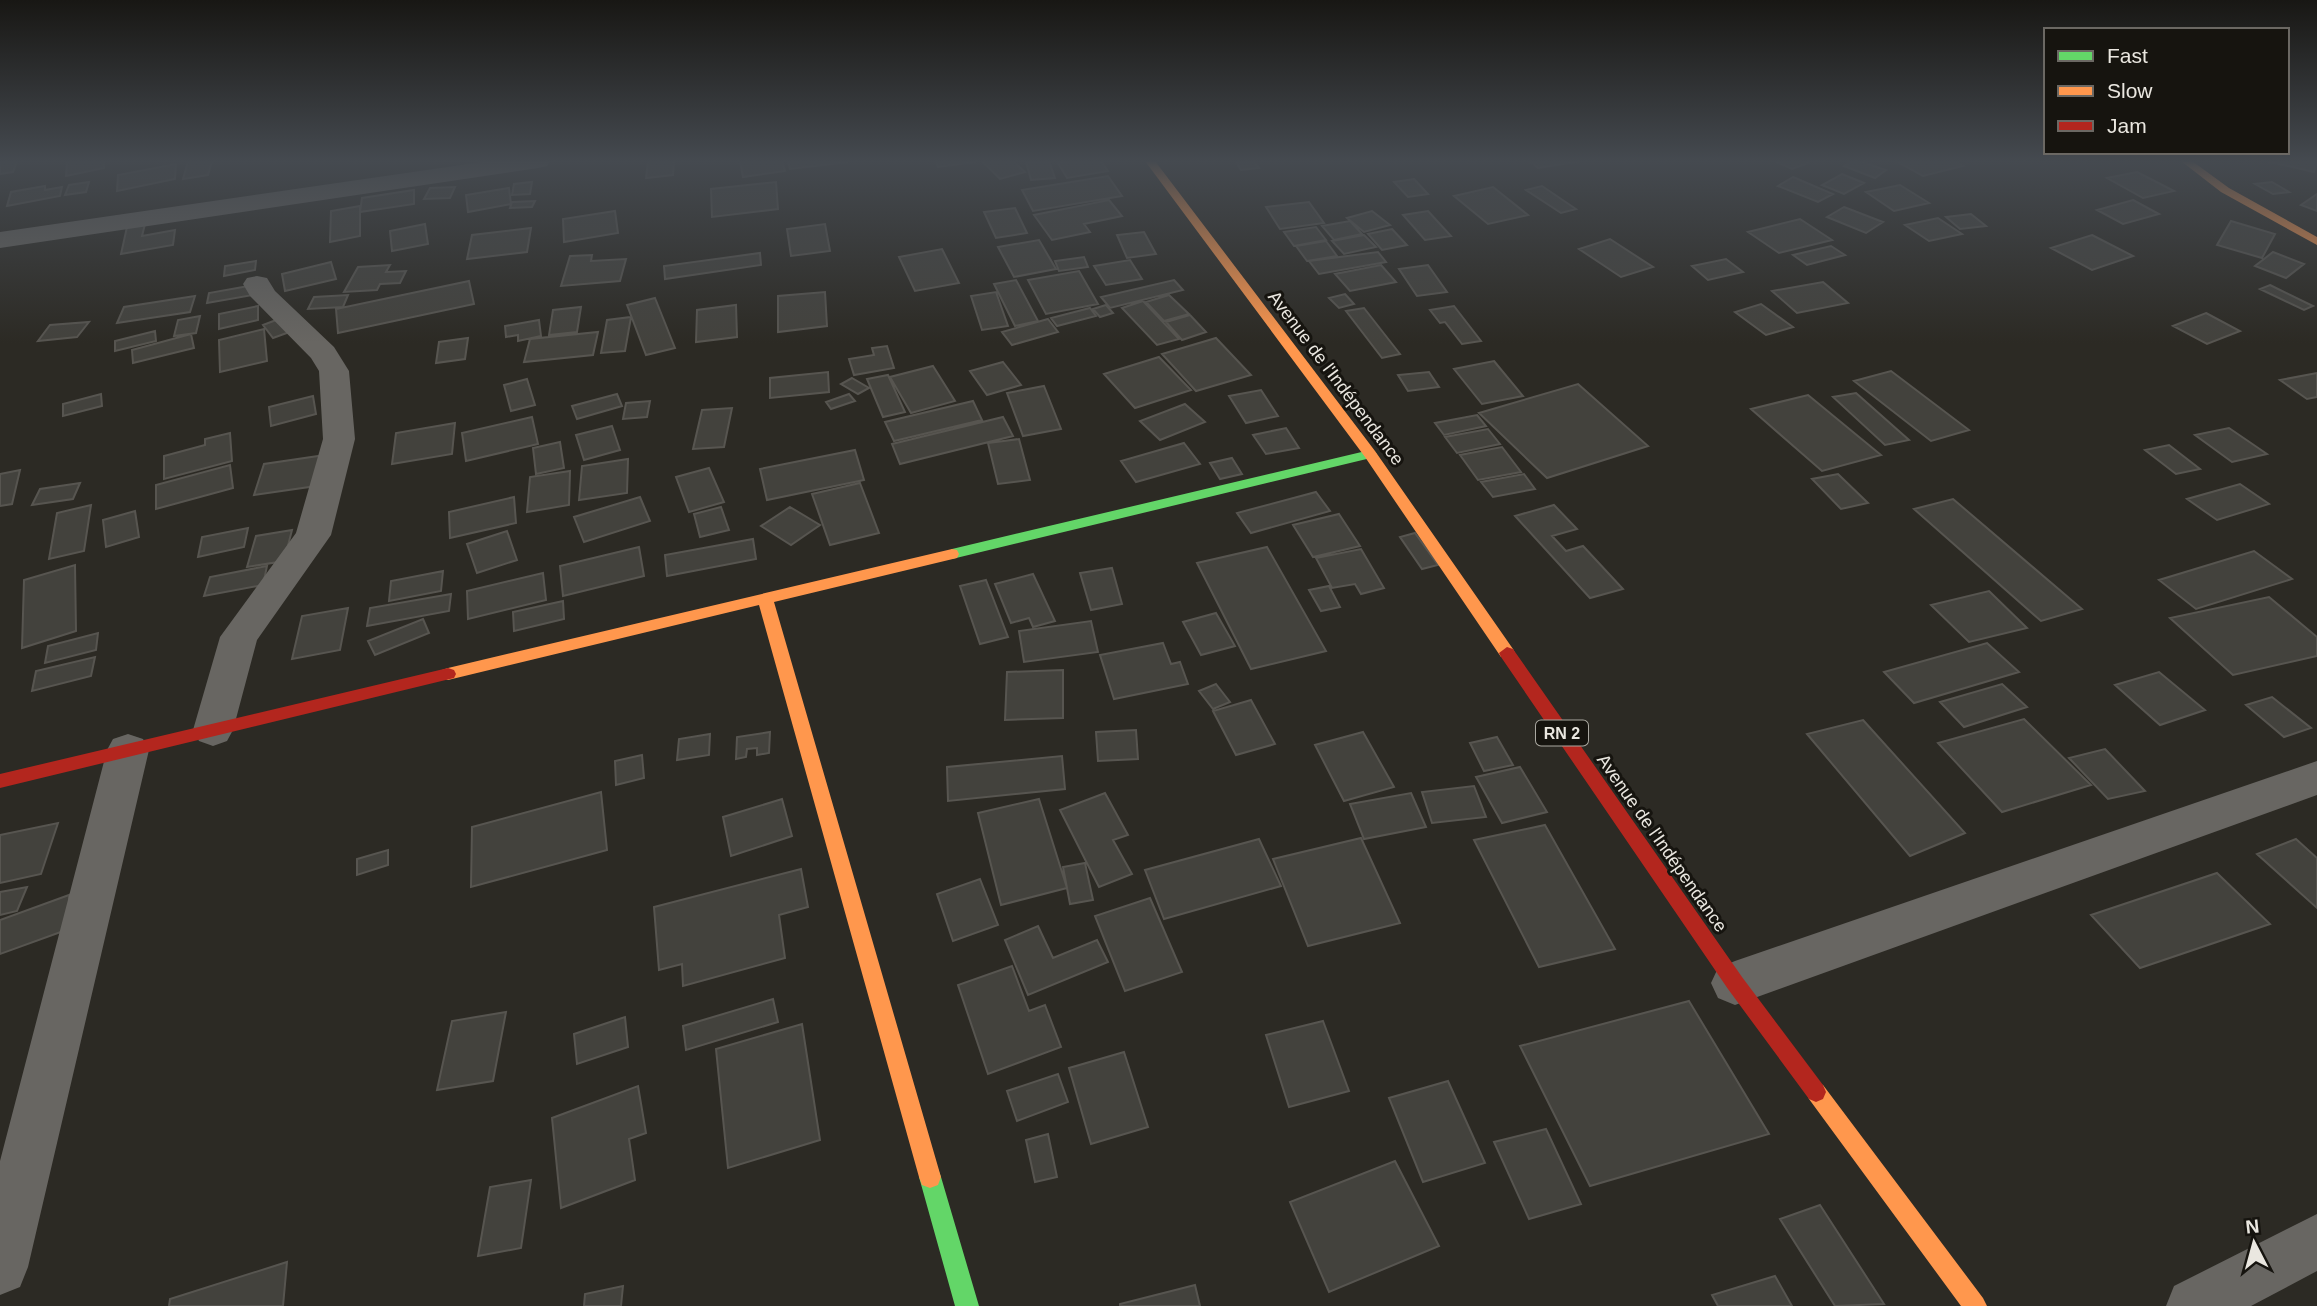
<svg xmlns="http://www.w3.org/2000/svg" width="2317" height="1306" font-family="Arial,sans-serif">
  <rect width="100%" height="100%" fill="#2c2a24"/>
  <path fill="#43423d" stroke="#575550" stroke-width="2" d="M 0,161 L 17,161 L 13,172 L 0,174 Z
    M 67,161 L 104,161 L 104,168 L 66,176 Z
    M 188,161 L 212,161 L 208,175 L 183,179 Z
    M 648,161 L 674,161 L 673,175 L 646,178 Z
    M 740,161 L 782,161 L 785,171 L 743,177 Z
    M 788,161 L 847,161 L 847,162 L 790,169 Z
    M 936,161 L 975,161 L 975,162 L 938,167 Z
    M 982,161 L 1013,161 L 1025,172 L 1000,179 Z
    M 1049,161 L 1055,178 L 1031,180 L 1026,162 Z
    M 1071,161 L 1101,161 L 1108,171 L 1067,178 L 1058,163 Z
    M 1254,161 L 1259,168 L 1241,170 L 1236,162 Z
    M 1530,161 L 1581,161 L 1538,168 Z
    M 1775,161 L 1804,161 L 1808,163 L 1792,169 Z
    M 1853,161 L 1859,161 L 1886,170 L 1875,178 L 1844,166 Z
    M 1896,161 L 1954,161 L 1963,166 L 1923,176 Z
    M 2266,161 L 2317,161 L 2314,172 Z
    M 176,164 L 175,179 L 117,191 L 118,175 Z
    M 2137,172 L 2174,191 L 2143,198 L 2107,178 Z
    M 1842,174 L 1864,183 L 1844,194 L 1822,185 Z
    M 1108,176 L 1122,196 L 1033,211 L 1022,190 Z
    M 1793,177 L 1833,194 L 1818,202 L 1778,186 Z
    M 1414,179 L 1428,194 L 1408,197 L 1394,182 Z
    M 89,182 L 86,192 L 65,195 L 69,185 Z
    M 532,182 L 530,194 L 512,195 L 514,184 Z
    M 776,182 L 778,209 L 712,217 L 711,189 Z
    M 2272,182 L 2289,192 L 2273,194 L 2255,184 Z
    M 1900,185 L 1929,203 L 1894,211 L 1866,192 Z
    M 45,186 L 45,190 L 62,187 L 60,196 L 7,206 L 11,192 Z
    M 1542,186 L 1576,209 L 1561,213 L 1526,190 Z
    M 455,187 L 450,198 L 424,199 L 430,188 Z
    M 1493,187 L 1528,215 L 1488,224 L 1454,196 Z
    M 509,188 L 511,204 L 468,212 L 466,195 Z
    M 414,190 L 414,204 L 360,212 L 362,198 Z
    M 2317,194 L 2317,211 L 2301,205 Z
    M 1109,200 L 1122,216 L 1084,224 L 1090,232 L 1052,240 L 1034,215 Z
    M 2133,200 L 2159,214 L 2123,224 L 2097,210 Z
    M 535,201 L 532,207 L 510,208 L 512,202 Z
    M 1309,202 L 1324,223 L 1280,229 L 1266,207 Z
    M 360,206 L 360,236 L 330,242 L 331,211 Z
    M 1844,207 L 1883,222 L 1866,233 L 1827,217 Z
    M 1015,208 L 1027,233 L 996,238 L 984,212 Z
    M 615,211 L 618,233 L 564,242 L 563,219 Z
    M 1372,211 L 1390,225 L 1364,232 L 1347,218 Z
    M 1428,211 L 1451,236 L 1425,240 L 1403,215 Z
    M 1971,214 L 1986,226 L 1960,229 L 1946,217 Z
    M 1938,218 L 1962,234 L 1929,241 L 1905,225 Z
    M 1800,219 L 1832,240 L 1779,253 L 1748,232 Z
    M 1350,221 L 1362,234 L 1334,240 L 1322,226 Z
    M 2231,221 L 2275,234 L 2262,258 L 2217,245 Z
    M 145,224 L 142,236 L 175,230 L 173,245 L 121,254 L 127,227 Z
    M 425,224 L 428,244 L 392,251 L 390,231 Z
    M 825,224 L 830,251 L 791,256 L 787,229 Z
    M 1316,227 L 1326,240 L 1294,246 L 1284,232 Z
    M 531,228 L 527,252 L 467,259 L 472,235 Z
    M 1392,229 L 1407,245 L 1382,250 L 1368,234 Z
    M 1144,232 L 1156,254 L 1127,258 L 1117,235 Z
    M 1364,235 L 1376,247 L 1344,254 L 1332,241 Z
    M 2092,235 L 2133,256 L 2092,270 L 2051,248 Z
    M 1610,239 L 1653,267 L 1621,277 L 1579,249 Z
    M 1039,240 L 1056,269 L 1014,277 L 998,247 Z
    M 1326,241 L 1337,256 L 1307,261 L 1296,246 Z
    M 1831,246 L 1845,255 L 1807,265 L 1793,255 Z
    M 942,249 L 959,283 L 915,291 L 899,257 Z
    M 1378,252 L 1386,262 L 1319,274 L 1309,261 Z
    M 2273,252 L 2304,264 L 2286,278 L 2255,266 Z
    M 760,253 L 761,265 L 665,279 L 664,266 Z
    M 592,255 L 591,261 L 626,259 L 620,281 L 561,286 L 570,256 Z
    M 1084,257 L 1088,267 L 1059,271 L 1055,261 Z
    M 1726,259 L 1743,272 L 1708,280 L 1692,266 Z
    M 1130,260 L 1142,279 L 1106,285 L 1094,266 Z
    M 256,261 L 255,270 L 224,276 L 225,266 Z
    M 331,262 L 336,279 L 285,291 L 282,274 Z
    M 390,265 L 386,272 L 406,271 L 400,283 L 380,284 L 377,290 L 344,292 L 358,267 Z
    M 1381,265 L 1396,282 L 1350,291 L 1335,274 Z
    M 1428,265 L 1447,292 L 1417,296 L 1399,269 Z
    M 1079,271 L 1098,304 L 1046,314 L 1028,280 Z
    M 1016,280 L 1038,321 L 1015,326 L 994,284 Z
    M 1174,280 L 1183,290 L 1110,308 L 1101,297 Z
    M 469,281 L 474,304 L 338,333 L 336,309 Z
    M 1823,282 L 1848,303 L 1797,313 L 1772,291 Z
    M 254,285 L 253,295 L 207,303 L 209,293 Z
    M 2270,285 L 2313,306 L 2304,310 L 2260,289 Z
    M 825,292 L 827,326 L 778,332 L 778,296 Z
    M 996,292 L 1008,326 L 982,330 L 971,296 Z
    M 1345,294 L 1354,304 L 1339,308 L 1329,298 Z
    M 348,295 L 343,307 L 308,309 L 314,297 Z
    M 1169,295 L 1189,314 L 1164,321 L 1146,302 Z
    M 195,296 L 190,312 L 117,323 L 124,307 Z
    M 655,298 L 675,348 L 646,355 L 627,305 Z
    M 1143,301 L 1179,339 L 1157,345 L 1122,308 Z
    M 1761,304 L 1793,327 L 1766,335 L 1735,312 Z
    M 736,305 L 737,337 L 696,342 L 697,310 Z
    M 1106,305 L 1113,313 L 1100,317 L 1093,309 Z
    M 258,306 L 258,320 L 219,329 L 219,314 Z
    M 1454,306 L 1481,341 L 1462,344 L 1445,322 L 1440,323 L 1430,310 Z
    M 581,307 L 577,332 L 549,335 L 553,310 Z
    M 1090,308 L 1096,316 L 1057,326 L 1051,318 Z
    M 1364,308 L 1400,354 L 1382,358 L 1346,311 Z
    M 2206,313 L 2240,331 L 2207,344 L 2173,326 Z
    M 1190,315 L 1206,332 L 1182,340 L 1166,322 Z
    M 200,316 L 196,333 L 174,336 L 178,320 Z
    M 284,317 L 295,330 L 273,338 L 263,325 Z
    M 631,317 L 625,351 L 601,353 L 607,320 Z
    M 1048,319 L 1058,332 L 1012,345 L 1002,332 Z
    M 539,320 L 541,336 L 518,341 L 518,335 L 506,337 L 505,326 Z
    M 89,322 L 77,337 L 38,341 L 50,325 Z
    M 264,329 L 267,361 L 220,372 L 219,340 Z
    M 155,331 L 156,341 L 115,351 L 115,341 Z
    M 598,332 L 593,355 L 524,362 L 530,339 Z
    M 191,334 L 194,348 L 133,363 L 132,350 Z
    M 468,338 L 465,359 L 436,363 L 439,342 Z
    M 1216,338 L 1251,375 L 1196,391 L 1162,354 Z
    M 887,346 L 894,368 L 854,375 L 849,359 L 874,355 L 872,348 Z
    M 1159,357 L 1191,390 L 1135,408 L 1104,374 Z
    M 1494,361 L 1523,396 L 1482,404 L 1454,369 Z
    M 1003,362 L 1021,385 L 987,395 L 970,371 Z
    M 933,366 L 955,401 L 911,413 L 890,377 Z
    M 1891,371 L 1969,430 L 1931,441 L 1854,381 Z
    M 828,372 L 829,392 L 770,398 L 770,378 Z
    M 1429,372 L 1439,387 L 1408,391 L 1398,375 Z
    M 2317,373 L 2317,397 L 2307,399 L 2280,380 Z
    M 888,375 L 905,412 L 883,417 L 867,379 Z
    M 852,378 L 869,388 L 858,394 L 841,384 Z
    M 527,379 L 535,405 L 511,411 L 504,385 Z
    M 1578,384 L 1648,446 L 1547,478 L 1479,413 Z
    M 1044,386 L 1061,429 L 1023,436 L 1007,393 Z
    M 1261,390 L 1278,416 L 1246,423 L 1229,396 Z
    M 1856,393 L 1909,440 L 1885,445 L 1833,397 Z
    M 101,394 L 102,406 L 63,416 L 63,404 Z
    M 617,394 L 622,406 L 577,419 L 572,406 Z
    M 849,394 L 855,401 L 831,409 L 826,402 Z
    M 1808,395 L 1881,455 L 1822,471 L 1751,409 Z
    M 313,396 L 316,414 L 271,426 L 269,407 Z
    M 650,401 L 647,417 L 623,419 L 626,403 Z
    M 973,401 L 982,420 L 894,441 L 885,422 Z
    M 1185,404 L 1205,422 L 1160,440 L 1140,421 Z
    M 732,408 L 724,447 L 693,449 L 702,410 Z
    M 1477,415 L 1486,426 L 1444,435 L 1435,423 Z
    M 532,417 L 538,444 L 466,461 L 462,433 Z
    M 1003,417 L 1013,436 L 900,464 L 892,444 Z
    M 455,423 L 452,454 L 392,464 L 396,433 Z
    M 612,426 L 620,450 L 584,460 L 576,435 Z
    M 1286,428 L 1299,448 L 1266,454 L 1253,435 Z
    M 2229,428 L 2267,454 L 2232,462 L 2195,435 Z
    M 1488,429 L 1500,444 L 1457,453 L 1445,437 Z
    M 230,433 L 232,461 L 164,479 L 164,456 L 205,445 L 205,439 Z
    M 1019,439 L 1030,480 L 998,484 L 988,443 Z
    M 560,442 L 564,468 L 536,474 L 533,448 Z
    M 1184,443 L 1200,464 L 1136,482 L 1121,461 Z
    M 2169,445 L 2200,469 L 2176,474 L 2145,450 Z
    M 1502,447 L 1521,472 L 1478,480 L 1460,455 Z
    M 855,450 L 864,480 L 767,500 L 760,469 Z
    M 325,455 L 316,486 L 254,495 L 264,464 Z
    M 1232,458 L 1242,474 L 1220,479 L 1210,463 Z
    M 628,459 L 627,493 L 579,500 L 582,466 Z
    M 230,465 L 233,488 L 156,509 L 156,485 Z
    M 709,468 L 724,502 L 689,512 L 676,477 Z
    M 20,470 L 12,504 L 0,506 L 0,474 Z
    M 570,471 L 569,505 L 527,512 L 530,477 Z
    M 1524,474 L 1535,489 L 1493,497 L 1481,482 Z
    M 1838,474 L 1868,503 L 1841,509 L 1812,479 Z
    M 80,483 L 73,499 L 32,505 L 40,489 Z
    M 860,483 L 879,533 L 830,545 L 812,494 Z
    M 2240,484 L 2269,504 L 2217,520 L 2187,499 Z
    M 1316,492 L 1330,511 L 1251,533 L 1237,513 Z
    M 514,497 L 516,523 L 450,538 L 449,512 Z
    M 640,497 L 650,521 L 584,542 L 574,517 Z
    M 1953,499 L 2082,609 L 2041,621 L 1914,509 Z
    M 91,505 L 84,551 L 49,559 L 57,513 Z
    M 1554,505 L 1577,529 L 1552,536 L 1566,551 L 1583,546 L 1623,589 L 1590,598 L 1515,516 Z
    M 721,507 L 729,530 L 700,537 L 694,514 Z
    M 790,507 L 820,525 L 791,545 L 761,526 Z
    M 135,511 L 139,537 L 106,547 L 103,520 Z
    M 1339,514 L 1360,546 L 1313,557 L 1293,525 Z
    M 248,528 L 244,547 L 198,557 L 202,537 Z
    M 292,530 L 284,561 L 247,567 L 256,536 Z
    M 507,531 L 517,560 L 477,573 L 467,544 Z
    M 1415,533 L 1438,565 L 1422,569 L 1400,537 Z
    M 753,539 L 756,559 L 667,576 L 665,555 Z
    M 639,547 L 644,576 L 563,596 L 560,566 Z
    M 1267,547 L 1326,651 L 1251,669 L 1197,563 Z
    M 1361,549 L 1384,588 L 1361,594 L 1355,584 L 1332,588 L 1316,558 Z
    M 2254,551 L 2292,579 L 2196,609 L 2159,580 Z
    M 75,565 L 76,631 L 22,648 L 24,580 Z
    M 267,566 L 263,585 L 204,596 L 210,577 Z
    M 1112,568 L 1122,604 L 1091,610 L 1080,573 Z
    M 443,571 L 441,591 L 389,601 L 391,581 Z
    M 543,573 L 546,600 L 468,619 L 467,591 Z
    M 1033,574 L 1055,621 L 1033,627 L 1029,618 L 1011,623 L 995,584 Z
    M 986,580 L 1008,637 L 980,644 L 960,586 Z
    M 1329,586 L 1340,607 L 1321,611 L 1309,590 Z
    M 1989,591 L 2027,628 L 1969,642 L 1931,605 Z
    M 451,594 L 449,611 L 367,626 L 370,608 Z
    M 2269,597 L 2317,637 L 2317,656 L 2233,675 L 2170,618 Z
    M 563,601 L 564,619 L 514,631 L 513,612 Z
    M 348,608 L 340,650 L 292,659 L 302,616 Z
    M 1216,613 L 1235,646 L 1201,655 L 1183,622 Z
    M 423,619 L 429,633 L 375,655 L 368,641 Z
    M 1091,621 L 1098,652 L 1024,662 L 1019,631 Z
    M 98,633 L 96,650 L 45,663 L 48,646 Z
    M 1163,643 L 1171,664 L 1180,662 L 1188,684 L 1114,699 L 1100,655 Z
    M 1987,643 L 2019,672 L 1914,703 L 1884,672 Z
    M 95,657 L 91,676 L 32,691 L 36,671 Z
    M 1063,670 L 1063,718 L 1005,720 L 1007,672 Z
    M 2159,672 L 2205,710 L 2160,725 L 2115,685 Z
    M 1216,684 L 1230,702 L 1213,709 L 1199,691 Z
    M 2002,684 L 2027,707 L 1964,727 L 1940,702 Z
    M 2272,697 L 2311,728 L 2284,737 L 2246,705 Z
    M 1251,700 L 1275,744 L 1236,755 L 1213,711 Z
    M 2024,719 L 2091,785 L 2002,812 L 1938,743 Z
    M 1863,720 L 1965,833 L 1910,856 L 1807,734 Z
    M 1136,730 L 1138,759 L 1098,761 L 1096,732 Z
    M 770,732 L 769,753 L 757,755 L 757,748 L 747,749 L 746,757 L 736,759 L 737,737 Z
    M 1363,732 L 1394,787 L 1344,801 L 1315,745 Z
    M 710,734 L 709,755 L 677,760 L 679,739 Z
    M 1497,737 L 1513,765 L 1484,771 L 1470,743 Z
    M 2105,749 L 2145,791 L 2108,799 L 2069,758 Z
    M 642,755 L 644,778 L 616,785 L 615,761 Z
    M 1062,756 L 1065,789 L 948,801 L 947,767 Z
    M 1520,767 L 1547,812 L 1502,823 L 1476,777 Z
    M 1474,786 L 1486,817 L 1432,823 L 1422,792 Z
    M 601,792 L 607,850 L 471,887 L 472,827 Z
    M 1105,793 L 1128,835 L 1113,840 L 1132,874 L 1099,887 L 1060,810 Z
    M 1411,793 L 1426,827 L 1364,839 L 1350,804 Z
    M 782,799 L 792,836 L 731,856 L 723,817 Z
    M 1039,799 L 1067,888 L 1001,905 L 978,813 Z
    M 58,823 L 41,874 L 0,883 L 0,835 Z
    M 1545,825 L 1615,949 L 1539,967 L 1474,840 Z
    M 1361,838 L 1400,923 L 1308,946 L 1273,859 Z
    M 1259,839 L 1281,886 L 1164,919 L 1145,870 Z
    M 2296,839 L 2317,858 L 2317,908 L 2257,854 Z
    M 388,850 L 388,865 L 357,875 L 357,859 Z
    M 1085,863 L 1093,900 L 1070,904 L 1063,867 Z
    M 801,869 L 808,907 L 779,915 L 785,958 L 683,986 L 682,964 L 659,970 L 654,907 Z
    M 2217,873 L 2270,924 L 2140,968 L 2091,915 Z
    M 980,879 L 998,925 L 953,941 L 937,894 Z
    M 27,887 L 17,911 L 0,915 L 0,892 Z
    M 69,895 L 69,929 L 0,954 L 0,920 Z
    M 1150,898 L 1182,972 L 1125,991 L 1095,916 Z
    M 1038,926 L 1053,958 L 1097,940 L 1108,962 L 1028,995 L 1005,940 Z
    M 1012,966 L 1029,1011 L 1045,1005 L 1061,1047 L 988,1074 L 958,985 Z
    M 773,999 L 778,1022 L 686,1050 L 683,1026 Z
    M 1689,1001 L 1769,1134 L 1590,1186 L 1520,1046 Z
    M 506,1012 L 493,1081 L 437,1090 L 452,1021 Z
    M 625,1017 L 628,1047 L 577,1064 L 574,1034 Z
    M 1323,1021 L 1349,1091 L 1289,1107 L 1266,1035 Z
    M 802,1024 L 820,1140 L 728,1168 L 716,1049 Z
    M 1124,1052 L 1148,1127 L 1091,1144 L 1069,1068 Z
    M 1058,1074 L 1068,1102 L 1017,1121 L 1007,1091 Z
    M 1448,1081 L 1485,1163 L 1423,1182 L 1389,1098 Z
    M 638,1086 L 646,1133 L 629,1139 L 635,1180 L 561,1208 L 552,1118 Z
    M 1546,1129 L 1581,1204 L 1529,1219 L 1494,1142 Z
    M 1048,1134 L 1057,1177 L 1035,1182 L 1026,1140 Z
    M 1395,1161 L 1439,1246 L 1329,1292 L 1290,1202 Z
    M 531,1180 L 521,1248 L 478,1256 L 490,1187 Z
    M 1820,1205 L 1884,1304 L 1835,1306 L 1780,1219 Z
    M 287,1262 L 283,1306 L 169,1306 L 170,1299 Z
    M 1775,1276 L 1792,1306 L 1718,1306 L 1712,1295 Z
    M 1195,1285 L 1200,1306 L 1120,1306 L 1120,1304 Z
    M 623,1286 L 621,1306 L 584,1306 L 585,1294 Z"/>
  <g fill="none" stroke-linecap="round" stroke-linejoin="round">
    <path fill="#686662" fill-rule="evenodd" d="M 489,161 L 550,161 L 547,166 L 538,168 L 0,248 L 0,232 Z
      M 257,276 L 267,278 L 275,291 L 334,347 L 349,371 L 355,439 L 331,535 L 257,640 L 233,730 L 227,741 L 213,746 L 199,741 L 193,730 L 220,637 L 296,533 L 323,439 L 319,371 L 311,358 L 250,296 L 243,284 L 247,278 Z
      M 128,734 L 143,739 L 149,750 L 28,1267 L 20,1287 L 0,1295 L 0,1161 L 107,750 L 113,739 Z
      M 2317,761 L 2317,795 L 1735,1005 L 1718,998 L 1711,983 L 1718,968 L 1735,961 Z
      M 2317,1214 L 2317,1271 L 2251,1306 L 2166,1306 L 2174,1286 Z"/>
    <path fill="#63d668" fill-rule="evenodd" d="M 1370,450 L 1377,454 L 1375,457 L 952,559 L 945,554 L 952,549 Z
      M 930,1166 L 938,1169 L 941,1177 L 979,1306 L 955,1306 L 919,1177 L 922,1169 Z"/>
    <path fill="#ff974d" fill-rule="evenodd" d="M 1145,161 L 1155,161 L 1375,451 L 1513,649 L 1515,653 L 1513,657 L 1501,657 L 1365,457 Z
      M 2181,161 L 2192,161 L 2229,188 L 2317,237 L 2317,245 L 2221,192 Z
      M 952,549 L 957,550 L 959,554 L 957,558 L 774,602 L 941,1177 L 938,1185 L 930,1188 L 922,1185 L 919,1177 L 759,605 L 448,680 L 442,678 L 440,674 L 442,670 L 448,668 Z
      M 1816,1082 L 1823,1085 L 1983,1298 L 1987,1306 L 1961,1306 L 1809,1099 L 1806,1092 L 1809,1085 Z"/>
    <path fill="#b3261e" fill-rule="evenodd" d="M 1507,647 L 1513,649 L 1742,977 L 1823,1085 L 1826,1092 L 1823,1099 L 1816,1102 L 1809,1099 L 1728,989 L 1501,657 L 1499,653 Z
      M 448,668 L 454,670 L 456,674 L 454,678 L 0,788 L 0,774 Z"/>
  </g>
  <linearGradient id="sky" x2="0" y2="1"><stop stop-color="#181714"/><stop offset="0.47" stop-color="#454a50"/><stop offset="1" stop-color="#454a50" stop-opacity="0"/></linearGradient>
  <rect width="2317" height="343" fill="url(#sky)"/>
  <g text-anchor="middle" stroke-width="6" stroke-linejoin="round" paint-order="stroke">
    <rect fill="#16140f" stroke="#aaa8a1" stroke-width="2" x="1536" y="720.5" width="52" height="25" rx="5"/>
    <g font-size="16" font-weight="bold" fill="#eae7e0">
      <text x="1562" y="739">RN 2</text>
    </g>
    <g font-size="18" fill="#eae7e0" stroke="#16140f">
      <text transform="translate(1336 378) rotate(53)" y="6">Avenue de l'Indépendance</text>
      <text transform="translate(1662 843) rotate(55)" y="6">Avenue de l'Indépendance</text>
    </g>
  </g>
  <rect x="2044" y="28" width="245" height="126" fill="#16140f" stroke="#6b6863" stroke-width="2"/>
  <rect x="2058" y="51" width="35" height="10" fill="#63d668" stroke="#6b6863" stroke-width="2"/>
  <text x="2107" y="63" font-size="21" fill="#eae7e0">Fast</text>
  <rect x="2058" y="86" width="35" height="10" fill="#ff974d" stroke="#6b6863" stroke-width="2"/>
  <text x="2107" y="98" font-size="21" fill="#eae7e0">Slow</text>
  <rect x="2058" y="121" width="35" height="10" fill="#b3261e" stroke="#6b6863" stroke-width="2"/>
  <text x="2107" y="133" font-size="21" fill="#eae7e0">Jam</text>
  <g transform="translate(2254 1243) rotate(354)" stroke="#16140f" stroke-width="5" paint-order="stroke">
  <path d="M0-5L12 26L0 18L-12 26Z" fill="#eae7e0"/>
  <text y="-10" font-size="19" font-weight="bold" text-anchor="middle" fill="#eae7e0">N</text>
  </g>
</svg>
